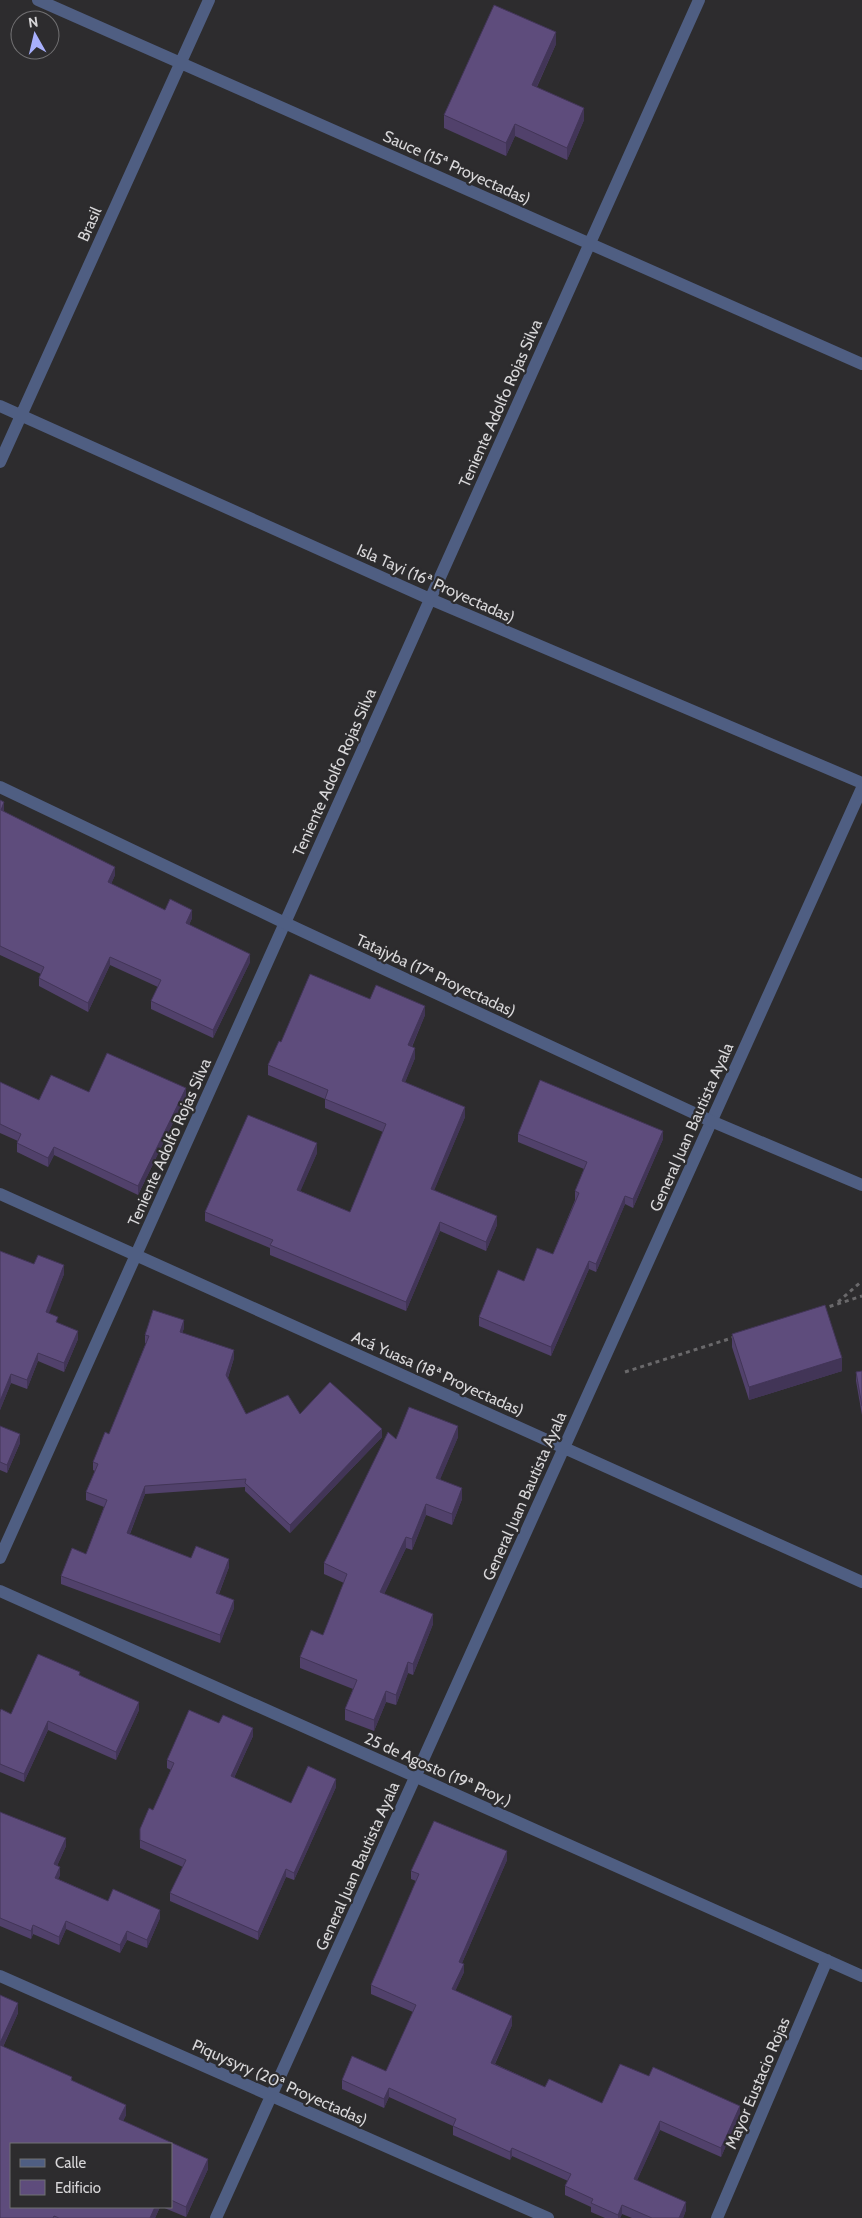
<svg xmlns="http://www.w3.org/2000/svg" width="862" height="2218" font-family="Cabin,sans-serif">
  <rect width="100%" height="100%" fill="#2d2c2e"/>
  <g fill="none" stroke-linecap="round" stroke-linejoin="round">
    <path stroke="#6a696b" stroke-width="3" stroke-dasharray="4 4" stroke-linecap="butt" d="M 838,1302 L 862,1281
      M 822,1309 L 862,1296
      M 625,1372 L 735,1337"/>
    <path stroke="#4f5e82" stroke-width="12" d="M 38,0 L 862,364
      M 0,406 L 430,599 L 862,783
      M 0,462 L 209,0
      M 0,1194 L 862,1582
      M 0,1558 L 699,0
      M 0,1591 L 862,1976
      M 0,1976 L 548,2218
      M 216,2218 L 862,788
      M 717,2218 L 827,1960"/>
    <path stroke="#4f5e82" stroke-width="12" d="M 0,787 L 285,923 L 711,1121 L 862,1185"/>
  </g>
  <path fill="#51416b" d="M 556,44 L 537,87 L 584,120 L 567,160 L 515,136 L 506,156 L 444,128 L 444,115 Z
    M 0,800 L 4,811 L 4,812 L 115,875 L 111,884 L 165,910 L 192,918 L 189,925 L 250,962 L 213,1038 L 151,1009 L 151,1001 L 158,987 L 110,965 L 88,1012 L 39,986 L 39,978 L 41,974 L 0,955 Z
    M 370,999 L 425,1015 L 412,1047 L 415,1058 L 405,1082 L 465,1117 L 434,1190 L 497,1225 L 486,1251 L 440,1231 L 406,1311 L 270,1255 L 270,1248 L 205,1221 L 205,1212 L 317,1153 L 300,1191 L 350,1212 L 383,1132 L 325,1108 L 325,1099 L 268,1075 L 268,1065 L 281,1042 Z
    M 0,1082 L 39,1100 L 89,1092 L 186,1096 L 138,1195 L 54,1155 L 48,1167 L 17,1152 L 17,1143 L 18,1141 L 0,1133 Z
    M 518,1134 L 663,1139 L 633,1208 L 625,1204 L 596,1272 L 589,1269 L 551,1356 L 479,1326 L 479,1317 L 524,1281 L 553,1254 L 575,1200 L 575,1191 L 584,1169 L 518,1142 Z
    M 0,1251 L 34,1264 L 64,1274 L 48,1313 L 58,1323 L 78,1339 L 64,1372 L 38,1361 L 27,1389 L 11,1383 L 0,1410 Z
    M 184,1328 L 182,1333 L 234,1358 L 228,1378 L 246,1414 L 300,1414 L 382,1437 L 290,1533 L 245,1491 L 245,1487 L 145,1494 L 130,1534 L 191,1558 L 229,1567 L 219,1594 L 234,1608 L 220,1643 L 61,1584 L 61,1576 L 86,1554 L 104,1507 L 86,1500 L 86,1492 L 95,1471 L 93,1470 L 93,1462 L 109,1434 L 146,1343 L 145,1343 L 145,1335 Z
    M 732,1334 L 842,1371 L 749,1400 L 732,1347 Z
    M 862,1371 L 862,1415 L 856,1381 L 856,1372 Z
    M 0,1426 L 20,1443 L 7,1473 L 0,1470 Z
    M 458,1437 L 440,1479 L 462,1499 L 452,1525 L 426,1515 L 412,1550 L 406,1548 L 384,1594 L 433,1624 L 413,1675 L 408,1673 L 396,1705 L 386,1702 L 374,1731 L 345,1720 L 345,1709 L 353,1689 L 300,1668 L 300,1657 L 323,1635 L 344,1583 L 324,1574 L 324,1563 L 396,1439 Z
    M 80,1675 L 139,1710 L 116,1760 L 48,1730 L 24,1782 L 0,1772 L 0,1712 L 11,1714 Z
    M 219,1723 L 253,1736 L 234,1778 L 291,1803 L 336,1787 L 294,1880 L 286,1877 L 258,1940 L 170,1901 L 170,1893 L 183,1867 L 140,1848 L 140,1829 L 153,1810 L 171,1770 L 167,1768 L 167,1760 Z
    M 0,1812 L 66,1846 L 57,1866 L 60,1875 L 58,1879 L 108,1901 L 160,1918 L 147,1948 L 127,1940 L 120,1953 L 66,1929 L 59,1945 L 33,1934 L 31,1939 L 0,1926 Z
    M 507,1860 L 462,1963 L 464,1972 L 455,1991 L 512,2025 L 495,2064 L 545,2087 L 602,2103 L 649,2076 L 740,2114 L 721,2157 L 660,2130 L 637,2180 L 686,2210 L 683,2218 L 632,2218 L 622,2214 L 620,2218 L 605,2218 L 591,2212 L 591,2207 L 565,2195 L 565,2186 L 568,2181 L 512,2156 L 510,2160 L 453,2135 L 453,2126 L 389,2097 L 384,2108 L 342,2089 L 342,2080 L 386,2071 L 413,2012 L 371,1994 L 371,1985 L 416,1881 L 411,1879 L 411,1871 Z
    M 0,1995 L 18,2003 L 18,2013 L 3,2047 L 72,2077 L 72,2081 L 126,2105 L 126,2115 L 123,2121 L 208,2159 L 208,2169 L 186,2217 L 162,2207 L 171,2207 L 171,2144 L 11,2144 L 11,2207 L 160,2207 L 155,2218 L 0,2218 Z"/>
  <path fill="#423557" d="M 556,32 L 556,44 L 532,97 L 532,85 Z
    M 584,108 L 584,120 L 567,160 L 567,148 Z
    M 515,124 L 515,136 L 506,156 L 506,143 Z
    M 4,802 L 4,811 L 1,818 L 1,810 Z
    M 115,867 L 115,875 L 108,891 L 108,882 Z
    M 192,910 L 192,918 L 186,931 L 186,923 Z
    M 250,954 L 250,962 L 213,1038 L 213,1030 Z
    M 110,957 L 110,965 L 88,1012 L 88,1003 Z
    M 425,1006 L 425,1015 L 408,1055 L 408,1045 Z
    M 415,1048 L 415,1058 L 402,1090 L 402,1081 Z
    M 186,1088 L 186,1096 L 138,1195 L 138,1186 Z
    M 465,1107 L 465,1117 L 431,1198 L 431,1189 Z
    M 663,1131 L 663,1139 L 633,1208 L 633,1199 Z
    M 317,1143 L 317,1153 L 297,1199 L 297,1190 Z
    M 54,1147 L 54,1155 L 48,1167 L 48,1158 Z
    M 625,1196 L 625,1204 L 596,1272 L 596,1264 Z
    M 497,1216 L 497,1225 L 486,1251 L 486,1242 Z
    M 440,1222 L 440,1231 L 406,1311 L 406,1302 Z
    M 589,1261 L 589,1269 L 551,1356 L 551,1347 Z
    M 64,1265 L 64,1274 L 46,1321 L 46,1312 Z
    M 184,1320 L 184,1328 L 180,1340 L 180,1332 Z
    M 78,1331 L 78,1339 L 64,1372 L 64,1363 Z
    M 234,1350 L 234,1358 L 226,1383 L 226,1375 Z
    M 38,1353 L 38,1361 L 27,1389 L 27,1380 Z
    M 842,1358 L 842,1371 L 749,1400 L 749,1387 Z
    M 11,1374 L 11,1383 L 0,1410 L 0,1401 Z
    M 458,1426 L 458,1437 L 436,1489 L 436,1478 Z
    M 382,1429 L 382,1437 L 290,1533 L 290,1525 Z
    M 20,1434 L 20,1443 L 7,1473 L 7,1465 Z
    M 145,1486 L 145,1494 L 127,1541 L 127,1533 Z
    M 462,1488 L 462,1499 L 452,1525 L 452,1514 Z
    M 426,1504 L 426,1515 L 412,1550 L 412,1539 Z
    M 406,1537 L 406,1548 L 380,1603 L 380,1592 Z
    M 229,1559 L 229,1567 L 216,1601 L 216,1593 Z
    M 234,1600 L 234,1608 L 220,1643 L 220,1635 Z
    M 433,1614 L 433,1624 L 413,1675 L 413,1664 Z
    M 408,1662 L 408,1673 L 396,1705 L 396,1695 Z
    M 386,1691 L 386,1702 L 374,1731 L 374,1720 Z
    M 139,1702 L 139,1710 L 116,1760 L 116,1752 Z
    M 48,1721 L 48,1730 L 24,1782 L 24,1774 Z
    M 253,1728 L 253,1736 L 231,1784 L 231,1776 Z
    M 336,1779 L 336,1787 L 294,1880 L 294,1873 Z
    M 66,1838 L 66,1846 L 54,1872 L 54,1864 Z
    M 507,1851 L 507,1860 L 459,1970 L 459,1962 Z
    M 60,1867 L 60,1875 L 55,1886 L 55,1878 Z
    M 286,1869 L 286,1877 L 258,1940 L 258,1932 Z
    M 160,1910 L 160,1918 L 147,1948 L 147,1940 Z
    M 66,1921 L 66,1929 L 59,1945 L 59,1937 Z
    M 33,1925 L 33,1934 L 31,1939 L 31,1931 Z
    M 127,1931 L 127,1940 L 120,1953 L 120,1945 Z
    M 464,1964 L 464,1972 L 452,1998 L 452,1989 Z
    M 18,2003 L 18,2013 L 0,2053 L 0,2043 Z
    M 512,2016 L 512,2025 L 491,2072 L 491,2063 Z
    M 389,2088 L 389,2097 L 384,2108 L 384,2099 Z
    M 126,2105 L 126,2115 L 119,2129 L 119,2119 Z
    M 740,2106 L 740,2114 L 721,2157 L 721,2148 Z
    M 660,2121 L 660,2130 L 634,2187 L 634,2179 Z
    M 512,2148 L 512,2156 L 510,2160 L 510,2152 Z
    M 208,2159 L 208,2169 L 186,2217 L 186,2207 Z
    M 686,2202 L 686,2210 L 683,2218 L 679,2218 Z
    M 622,2205 L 622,2214 L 620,2218 L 618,2218 L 618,2215 Z
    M 155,2207 L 160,2207 L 155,2218 L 150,2218 Z"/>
  <path fill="#5e4c7c" stroke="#423557" d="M 494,5 L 556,32 L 532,85 L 584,108 L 567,148 L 515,124 L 506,143 L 444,115 Z
    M 0,800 L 4,802 L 1,810 L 115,867 L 108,882 L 165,910 L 170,899 L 192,910 L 186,923 L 250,954 L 213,1030 L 151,1001 L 161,980 L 110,957 L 88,1003 L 39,978 L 44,967 L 0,946 Z
    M 310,974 L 370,999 L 376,985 L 425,1006 L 408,1045 L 415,1048 L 402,1081 L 465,1107 L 431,1189 L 497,1216 L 486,1242 L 440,1222 L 406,1302 L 270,1245 L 273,1240 L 205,1212 L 248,1115 L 317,1143 L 297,1190 L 350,1212 L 386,1124 L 325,1099 L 328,1090 L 268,1065 L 279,1041 L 281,1042 Z
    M 107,1053 L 186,1088 L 138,1186 L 54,1147 L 48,1158 L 17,1143 L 21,1134 L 0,1124 L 0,1082 L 39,1100 L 51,1075 L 89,1092 Z
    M 540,1080 L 663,1131 L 633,1199 L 625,1196 L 596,1264 L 589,1261 L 551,1347 L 479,1317 L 498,1270 L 524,1281 L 537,1248 L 553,1254 L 579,1193 L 575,1191 L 587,1162 L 518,1134 Z
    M 0,1251 L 34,1264 L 38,1255 L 64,1265 L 46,1312 L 58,1317 L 56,1322 L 78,1331 L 64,1363 L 38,1353 L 27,1380 L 11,1374 L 0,1401 Z
    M 825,1305 L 842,1358 L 749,1387 L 732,1334 Z
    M 153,1310 L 184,1320 L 180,1332 L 234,1350 L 226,1375 L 246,1414 L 288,1395 L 300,1414 L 330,1382 L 382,1429 L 290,1525 L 245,1483 L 246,1479 L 145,1486 L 127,1533 L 191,1558 L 196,1546 L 229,1559 L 216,1593 L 234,1600 L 220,1635 L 61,1576 L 72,1548 L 86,1554 L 107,1500 L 86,1492 L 98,1464 L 93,1462 L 105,1432 L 109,1434 L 149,1336 L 145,1335 Z
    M 862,1371 L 862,1406 L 856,1372 Z
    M 409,1407 L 458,1426 L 436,1478 L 462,1488 L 452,1514 L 426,1504 L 412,1539 L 406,1537 L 380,1592 L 433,1614 L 413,1664 L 408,1662 L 396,1695 L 386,1691 L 374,1720 L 345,1709 L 357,1680 L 300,1657 L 311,1630 L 323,1635 L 347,1574 L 324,1563 L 388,1432 L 396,1439 Z
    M 0,1426 L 20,1434 L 7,1465 L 0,1462 Z
    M 38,1654 L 80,1672 L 79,1675 L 139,1702 L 116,1752 L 48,1721 L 24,1774 L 0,1764 L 0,1712 L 1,1709 L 11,1714 Z
    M 189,1710 L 219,1723 L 223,1715 L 253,1728 L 231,1776 L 291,1803 L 308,1766 L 336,1779 L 294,1873 L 286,1869 L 258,1932 L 170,1893 L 186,1860 L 140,1840 L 140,1829 L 149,1808 L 153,1810 L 174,1763 L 167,1760 Z
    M 0,1812 L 66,1838 L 54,1864 L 60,1867 L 55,1878 L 108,1901 L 113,1889 L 160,1910 L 147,1940 L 127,1931 L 120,1945 L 66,1921 L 59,1937 L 33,1925 L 31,1931 L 0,1918 Z
    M 434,1821 L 507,1851 L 459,1962 L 464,1964 L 452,1989 L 512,2016 L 491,2063 L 545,2087 L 549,2079 L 602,2103 L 620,2064 L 649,2076 L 653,2067 L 740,2106 L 721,2148 L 660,2121 L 634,2179 L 686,2202 L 679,2218 L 652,2218 L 622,2205 L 618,2215 L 591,2203 L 593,2199 L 565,2186 L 571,2174 L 512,2148 L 510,2152 L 453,2126 L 456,2119 L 389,2088 L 384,2099 L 342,2080 L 352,2056 L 386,2071 L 416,2005 L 371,1985 L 419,1874 L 411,1871 Z
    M 0,1995 L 18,2003 L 0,2043 Z
    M 0,2045 L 72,2077 L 71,2080 L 126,2105 L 119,2119 L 208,2159 L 186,2207 L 171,2200 L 171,2144 L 11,2144 L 11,2207 L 155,2207 L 150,2218 L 59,2218 L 54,2216 L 53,2218 L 0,2218 Z"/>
  <g text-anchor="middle" stroke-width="4.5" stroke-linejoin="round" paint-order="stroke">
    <g font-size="16" fill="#d8d7d9" stroke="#2d2c2e">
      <text transform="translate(457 167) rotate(24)" y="6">Sauce (15ª Proyectadas)</text>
      <text transform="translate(89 224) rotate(-66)" y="6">Brasil</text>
      <text transform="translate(500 403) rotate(-66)" y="6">Teniente Adolfo Rojas Silva</text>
      <text transform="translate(436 583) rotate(24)" y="6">Isla Tayi (16ª Proyectadas)</text>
      <text transform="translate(334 772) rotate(-66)" y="6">Teniente Adolfo Rojas Silva</text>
      <text transform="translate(436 975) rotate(25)" y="6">Tatajyba (17ª Proyectadas)</text>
      <text transform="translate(691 1127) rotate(-66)" y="6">General Juan Bautista Ayala</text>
      <text transform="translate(169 1142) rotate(-66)" y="6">Teniente Adolfo Rojas Silva</text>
      <text transform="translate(438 1373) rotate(24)" y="6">Acá Yuasa (18ª Proyectadas)</text>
      <text transform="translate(524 1496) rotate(-66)" y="6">General Juan Bautista Ayala</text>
      <text transform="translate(438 1769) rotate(24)" y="6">25 de Agosto (19ª Proy.)</text>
      <text transform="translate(357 1866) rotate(-66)" y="6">General Juan Bautista Ayala</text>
      <text transform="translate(280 2082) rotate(24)" y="6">Piquysyry (20ª Proyectadas)</text>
      <text transform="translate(757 2083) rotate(-67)" y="6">Mayor Eustacio Rojas</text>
    </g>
  </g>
  <rect x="10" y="2143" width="162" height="65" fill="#2d2c2e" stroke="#717072"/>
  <rect x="20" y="2159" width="25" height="8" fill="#4f5e82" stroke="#717072"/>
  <text x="55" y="2168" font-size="15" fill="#d8d7d9">Calle</text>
  <rect x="20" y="2180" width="25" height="15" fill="#5e4c7c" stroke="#717072"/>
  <text x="55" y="2193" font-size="15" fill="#d8d7d9">Edificio</text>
  <g transform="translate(35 35) rotate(352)"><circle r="24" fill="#2d2c2e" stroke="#717072"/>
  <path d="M0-4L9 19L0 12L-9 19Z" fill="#a8b0fc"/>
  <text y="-8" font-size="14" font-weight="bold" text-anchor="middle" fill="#d8d7d9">N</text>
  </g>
</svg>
